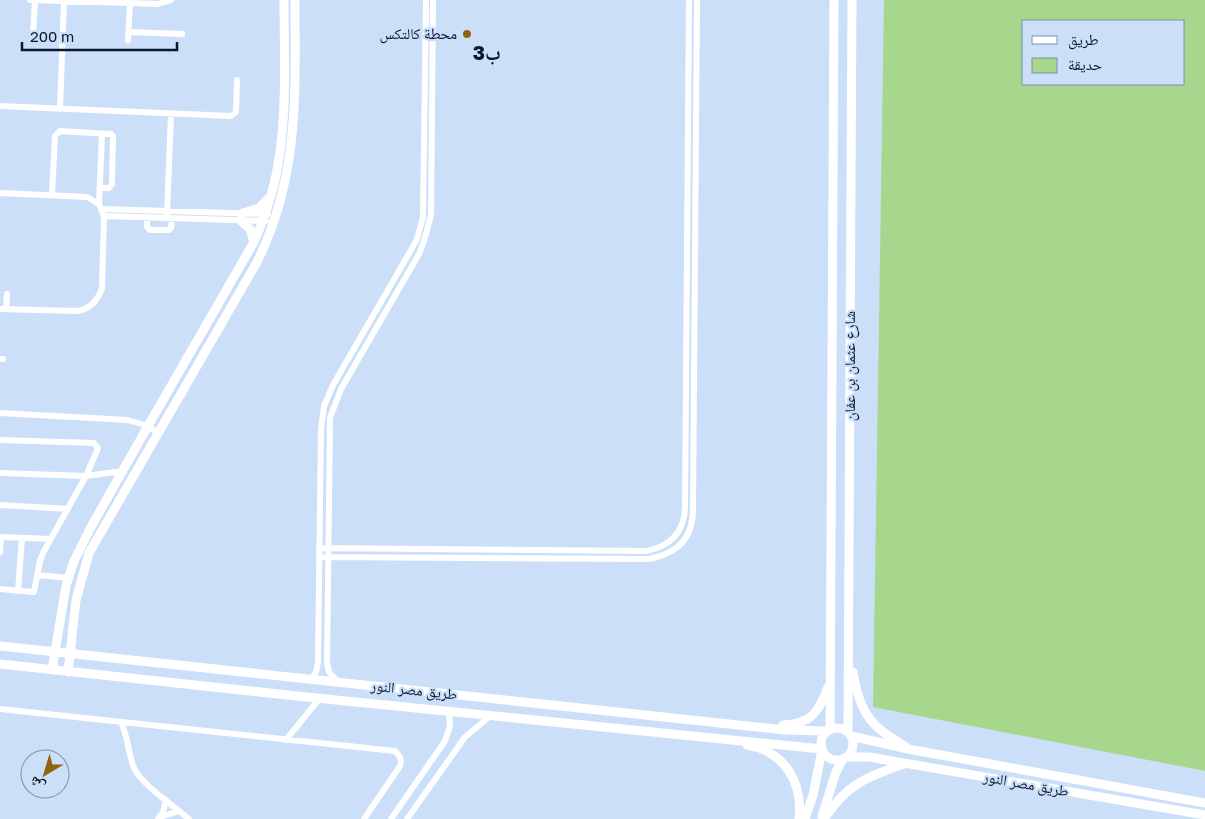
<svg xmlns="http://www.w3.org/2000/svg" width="1205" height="819" font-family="'Golos Text','Noto Naskh Arabic',sans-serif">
  <rect width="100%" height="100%" fill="#ccdff9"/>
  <path fill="#a6d78c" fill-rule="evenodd" d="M 884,0 L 1205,0 L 1205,771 L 873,707 ZM 1024,21 L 1184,21 L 1184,84 L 1024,84 Z"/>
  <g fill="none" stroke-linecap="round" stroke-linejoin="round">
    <path stroke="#fff" stroke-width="6" d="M 30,0 L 158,4 L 171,0
      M 129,32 L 182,34
      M 33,36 L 35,0
      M 128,40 L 130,3
      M 0,106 L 231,116 L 236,112 L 237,80
      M 60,109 L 64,1
      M 0,193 L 87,197 L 99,204 L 104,216 L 102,288 C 98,300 91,309 77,311 L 0,309
      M 52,195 L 55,136 L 60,131 L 111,134 L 113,136 L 112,184 L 109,188 L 100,188
      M 99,204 L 102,134
      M 102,209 L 268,214
      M 167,215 L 171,114
      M 104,216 L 266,221
      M 147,217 L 147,227 L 150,230 L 169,230 L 171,228 L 172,218
      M 6,309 L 7,294
      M 0,359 L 3,359
      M 0,413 L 128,420 L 148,426 L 158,433
      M 0,440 L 94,443 L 98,448 L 86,476 L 43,553 L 40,561 L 34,592 L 0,589
      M 0,473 L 86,476 L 123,471
      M 0,505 L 68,509
      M 0,537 L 51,539
      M 319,548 L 647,551 C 671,546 684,532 685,508 L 689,0
      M 0,552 L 1,537
      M 319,557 L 649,559 C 679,553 693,538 693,508 L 697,0
      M 37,575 L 69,578
      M 18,591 L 22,538
      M 310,680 L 316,672 L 318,662 L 321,429 L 324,406 L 333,385 L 411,250 L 417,239 L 423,217 L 426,0
      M 338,682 L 329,672 L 327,663 L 330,418 L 341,389 L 419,254 L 424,241 L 431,215 L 433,0
      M 0,709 L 395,751 C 400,756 402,759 400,766 L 364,819
      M 121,722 C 128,737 128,753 134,768 C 142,785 174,806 189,819
      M 286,740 L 319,699
      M 160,817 L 179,811
      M 158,819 L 163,812 L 166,800
      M 391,819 L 445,741 L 450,726 L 449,712
      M 407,819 L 465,737 L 490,716"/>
    <path stroke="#fff" stroke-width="9" d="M 243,213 L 259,208 L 269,198
      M 240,220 L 250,229 L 254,242
      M 0,646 L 785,730 L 827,731
      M 0,664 L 306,697 L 822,749
      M 52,670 L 66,586 L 74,561 L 91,527 L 148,426 L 254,242 C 263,222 270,201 275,180 C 288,122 284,59 284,0
      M 68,672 L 76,600 L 89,553 L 257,262 C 300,175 295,94 295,0
      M 853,672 C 857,695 862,716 882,731 C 889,737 898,741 906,747
      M 783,725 C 811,724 819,712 828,687
      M821 744a16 16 0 1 1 32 0a16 16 0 1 1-32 0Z
      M 830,730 L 834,0
      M 848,732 L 852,0
      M 851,736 L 908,749 L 1205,803
      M 747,745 C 785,751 803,783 799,819
      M 847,757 L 869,757 L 1205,815
      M 822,816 L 836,772 L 843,759
      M 805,819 L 813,795 L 822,750
      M 824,819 C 848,783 865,778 904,764"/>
  </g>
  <circle fill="#91630f" stroke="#ccdff9" stroke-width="2" cx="467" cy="34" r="5"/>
  <g text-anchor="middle" stroke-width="4.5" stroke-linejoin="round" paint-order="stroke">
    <g font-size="15" fill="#07192f" stroke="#ccdff9" text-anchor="end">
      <text x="457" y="39">محطة كالتكس</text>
    </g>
    <g font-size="15" fill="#07192f" stroke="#ccdff9">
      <text transform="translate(850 366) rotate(-90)" y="5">شارع عثمان بن عفان</text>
      <text transform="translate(414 690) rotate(6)" y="5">طريق مصر النور</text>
      <text transform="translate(1026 784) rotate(10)" y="5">طريق مصر النور</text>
    </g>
    <g font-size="20" font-weight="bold" fill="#07192f" stroke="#ccdff9">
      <text x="487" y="60">ب3</text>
    </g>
  </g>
  <rect x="1022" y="20" width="162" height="65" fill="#ccdff9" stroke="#7d90a8"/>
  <rect x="1032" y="36" width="25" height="8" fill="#ffffff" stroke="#7d90a8"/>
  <text x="1068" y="45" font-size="15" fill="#07192f">طريق</text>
  <rect x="1032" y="58" width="25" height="15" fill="#a6d78c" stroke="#7d90a8"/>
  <text x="1068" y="70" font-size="15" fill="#07192f">حديقة</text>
  <g transform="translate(45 774) rotate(218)"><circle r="24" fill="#ccdff9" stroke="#7d90a8"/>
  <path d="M0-4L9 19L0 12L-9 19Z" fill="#91630f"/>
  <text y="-8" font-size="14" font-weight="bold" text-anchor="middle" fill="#07192f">ش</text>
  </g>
  <path d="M22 42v8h155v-8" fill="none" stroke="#07192f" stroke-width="2.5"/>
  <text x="30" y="42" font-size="15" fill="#07192f" stroke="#ccdff9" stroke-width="4" paint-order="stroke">200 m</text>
</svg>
